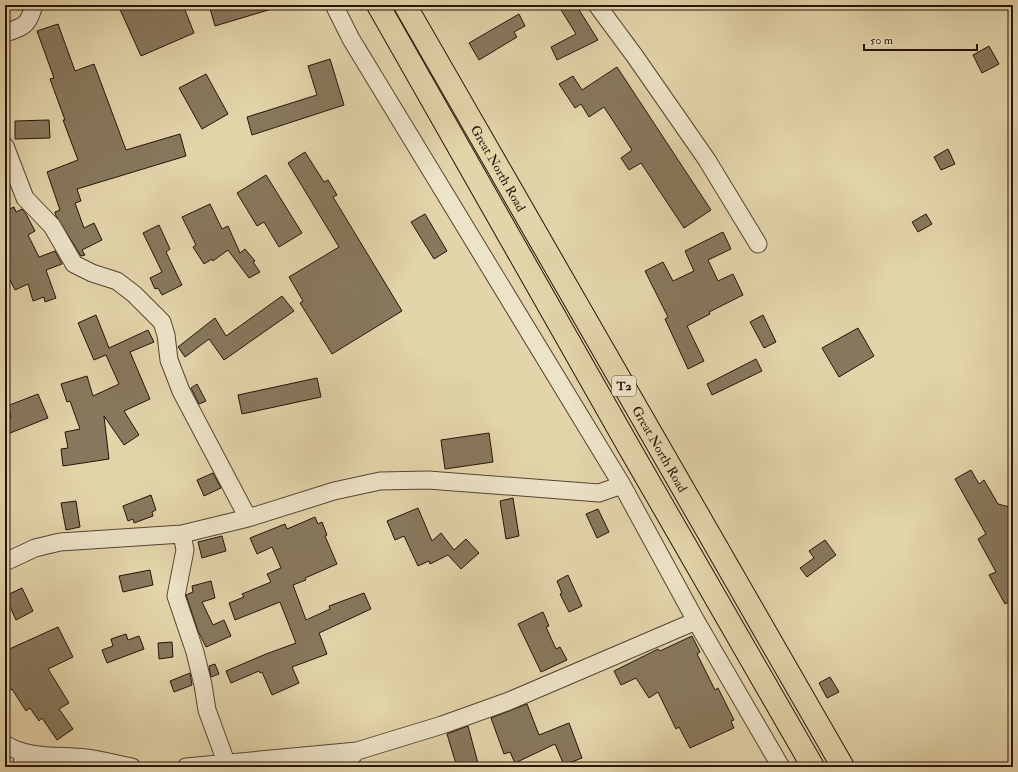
<svg xmlns="http://www.w3.org/2000/svg" width="1018" height="772" font-family="'IM FELL Double Pica',serif">
  <rect width="100%" height="100%" fill="#e3d4aa"/>
  <filter id="stains"><feTurbulence type="fractalNoise" baseFrequency=".005" numOctaves="4"/><feColorMatrix values="0 0 0 0 .2 0 0 0 0 .09 0 0 0 0 .02 0 0 0 .5 -.17"/></filter>
  <radialGradient id="worn" r=".72"><stop offset=".6" stop-color="#630" stop-opacity="0"/><stop offset="1" stop-color="#630" stop-opacity=".3"/></radialGradient>
  <path fill="#88785d" stroke="#261409" d="M 118,5 L 183,5 L 194,33 L 141,56 Z
    M 209,5 L 274,5 L 275,8 L 215,26 Z
    M 558,5 L 576,5 L 598,40 L 557,60 L 551,47 L 576,34 Z
    M 519,14 L 525,26 L 514,32 L 517,37 L 479,60 L 469,43 Z
    M 58,24 L 75,71 L 94,64 L 126,150 L 180,134 L 186,156 L 77,189 L 81,201 L 75,203 L 84,228 L 94,223 L 102,240 L 82,250 L 85,255 L 81,256 L 56,216 L 55,212 L 60,210 L 47,172 L 78,160 L 63,120 L 65,120 L 50,79 L 54,78 L 37,31 Z
    M 989,46 L 999,64 L 982,73 L 973,55 Z
    M 330,59 L 344,105 L 252,135 L 247,117 L 317,95 L 308,66 Z
    M 617,67 L 711,210 L 684,228 L 641,163 L 629,170 L 621,158 L 632,150 L 604,107 L 589,117 L 581,104 L 575,108 L 559,84 L 573,76 L 582,90 Z
    M 206,74 L 228,114 L 202,129 L 179,88 Z
    M 49,120 L 50,138 L 15,139 L 15,121 Z
    M 948,149 L 955,164 L 941,170 L 934,157 Z
    M 305,152 L 324,182 L 328,180 L 337,195 L 333,197 L 402,311 L 332,354 L 300,303 L 303,301 L 289,277 L 339,247 L 288,163 Z
    M 266,175 L 302,233 L 279,247 L 264,222 L 257,226 L 237,193 Z
    M 210,204 L 222,229 L 228,226 L 240,253 L 245,249 L 255,261 L 253,262 L 260,272 L 249,278 L 228,250 L 213,261 L 212,259 L 204,264 L 193,247 L 196,245 L 182,217 Z
    M 14,207 L 16,212 L 22,209 L 26,214 L 35,231 L 28,235 L 39,257 L 55,251 L 62,264 L 46,270 L 56,298 L 45,302 L 44,297 L 33,301 L 28,284 L 15,290 L 5,270 L 5,211 Z
    M 425,214 L 447,251 L 434,259 L 411,222 Z
    M 926,214 L 932,224 L 918,232 L 912,222 Z
    M 159,225 L 170,249 L 166,252 L 182,285 L 162,295 L 158,288 L 155,289 L 150,278 L 162,272 L 143,233 Z
    M 723,232 L 731,249 L 708,260 L 718,281 L 733,274 L 743,295 L 709,312 L 710,314 L 687,326 L 704,361 L 688,369 L 665,319 L 668,317 L 645,271 L 663,262 L 673,281 L 694,271 L 685,251 Z
    M 282,296 L 294,311 L 224,360 L 209,339 L 185,357 L 178,347 L 215,318 L 226,336 Z
    M 96,315 L 109,348 L 148,330 L 154,342 L 130,352 L 150,399 L 124,411 L 139,435 L 124,445 L 104,416 L 109,459 L 63,466 L 61,449 L 68,448 L 65,432 L 80,429 L 70,401 L 67,402 L 61,384 L 87,376 L 93,396 L 119,384 L 106,355 L 94,360 L 78,323 Z
    M 763,315 L 776,342 L 764,348 L 750,322 Z
    M 858,328 L 874,356 L 839,377 L 822,348 Z
    M 756,359 L 762,371 L 712,395 L 707,384 Z
    M 317,378 L 321,397 L 242,414 L 238,395 Z
    M 197,384 L 206,401 L 199,404 L 191,388 Z
    M 38,394 L 48,418 L 5,435 L 5,419 L 11,417 L 7,406 Z
    M 489,433 L 493,462 L 445,469 L 441,440 Z
    M 971,470 L 979,484 L 984,480 L 998,504 L 1013,508 L 1013,599 L 1005,604 L 989,575 L 996,572 L 978,539 L 986,534 L 955,479 Z
    M 213,473 L 221,488 L 204,496 L 197,480 Z
    M 151,495 L 156,510 L 152,512 L 153,516 L 134,523 L 133,519 L 128,521 L 123,506 Z
    M 513,498 L 519,536 L 506,539 L 500,501 Z
    M 76,501 L 80,527 L 66,530 L 61,503 Z
    M 418,508 L 432,541 L 441,533 L 454,550 L 466,539 L 479,553 L 461,569 L 448,555 L 430,564 L 429,561 L 418,566 L 404,536 L 395,540 L 387,521 Z
    M 598,509 L 609,532 L 597,538 L 586,514 Z
    M 315,517 L 318,524 L 322,522 L 327,535 L 325,536 L 337,564 L 305,578 L 306,580 L 293,585 L 306,620 L 330,609 L 329,606 L 364,593 L 371,609 L 319,633 L 327,654 L 292,667 L 299,683 L 272,695 L 262,672 L 260,673 L 259,671 L 231,683 L 226,671 L 266,654 L 296,643 L 280,602 L 235,620 L 229,603 L 244,597 L 242,594 L 271,582 L 267,574 L 281,568 L 272,547 L 257,554 L 250,538 L 285,524 L 287,529 Z
    M 222,536 L 226,551 L 202,558 L 198,542 Z
    M 825,540 L 836,555 L 807,577 L 800,568 L 814,558 L 809,551 Z
    M 150,570 L 153,585 L 123,592 L 119,576 Z
    M 568,575 L 582,606 L 569,612 L 560,594 L 562,593 L 557,581 Z
    M 211,581 L 215,598 L 202,602 L 213,625 L 224,620 L 231,636 L 206,647 L 198,631 L 186,595 L 193,592 L 192,586 Z
    M 22,588 L 33,611 L 16,620 L 5,596 Z
    M 543,612 L 549,626 L 546,627 L 556,649 L 560,647 L 567,660 L 541,672 L 518,624 Z
    M 58,627 L 73,657 L 48,669 L 69,703 L 59,709 L 73,729 L 57,740 L 42,718 L 39,721 L 30,708 L 26,711 L 12,689 L 5,694 L 5,651 Z
    M 126,634 L 128,640 L 139,636 L 144,649 L 107,663 L 102,650 L 113,646 L 111,639 Z
    M 692,636 L 700,652 L 697,654 L 715,690 L 718,688 L 734,720 L 731,721 L 734,728 L 690,748 L 679,727 L 676,729 L 658,692 L 649,698 L 636,678 L 621,685 L 614,671 L 658,649 L 660,651 Z
    M 172,642 L 173,657 L 159,659 L 158,643 Z
    M 215,664 L 219,674 L 211,677 L 209,666 Z
    M 190,673 L 192,685 L 174,692 L 170,681 Z
    M 830,677 L 839,692 L 827,698 L 819,683 Z
    M 527,704 L 539,735 L 569,723 L 582,758 L 564,765 L 555,744 L 515,763 L 510,752 L 504,754 L 491,718 Z
    M 468,726 L 479,767 L 457,767 L 447,734 Z"/>
  <g fill="none" stroke-linecap="round" stroke-linejoin="round">
    <defs>
      <path id="minor" d="M 334,5 L 351,39 L 622,485 L 696,621 L 781,767
        M 597,5 L 634,55 L 707,160 L 758,244
        M 5,33 C 25,26 28,26 34,5
        M 5,146 L 25,198 L 52,226 L 74,264 L 92,273 L 117,281 L 134,294 L 162,322 L 166,335 L 169,360 L 181,391 L 248,518
        M 182,534 L 185,550 L 176,596 L 195,652 L 203,685 L 207,710 L 226,762
        M 5,562 L 35,548 L 60,542 L 182,534 L 248,518 L 334,491 L 380,481 L 428,480 L 599,493 L 622,485
        M 5,744 C 27,759 60,755 86,758 C 101,760 116,764 132,767
        M 21,767 L 25,753
        M 186,767 L 357,751 L 442,725 L 509,701 L 696,621
        M 341,767 L 357,751"/>
      <g id="primary">
        <path d="M 378,5 L 630,449 L 813,767"/>
        <path id="s1" d="M 405,5 L 843,767"/>
      </g>
    </defs>
    <use href="#minor" stroke="#554431" stroke-width="19"/>
    <use href="#primary" stroke="#261409" stroke-width="24"/>
    <use href="#minor" stroke="#ede3c8" stroke-width="17"/>
    <use href="#primary" stroke="#e3d4aa" stroke-width="22"/>
  </g>
  <g text-anchor="middle" stroke-width="3.5" stroke-linejoin="round" paint-order="stroke">
    <rect fill="#ede3c8" stroke="#625242" stroke-width="1" x="612" y="376" width="24" height="20" rx="3"/>
    <g font-size="12" font-weight="bold" fill="#261409">
      <text x="624" y="390">T2</text>
    </g>
    <g font-size="13" fill="#261409" stroke="#ede3c8">
      <text dy="5" stroke="none"><textPath href="#s1" startOffset="188">Great North Road</textPath></text>
      <text dy="5" stroke="none"><textPath href="#s1" startOffset="512">Great North Road</textPath></text>
    </g>
  </g>
  <rect width="1018" height="772" fill="none" stroke="#e3d4aa" stroke-width="20"/>
  <rect x="6" y="6" width="1006" height="760" fill="none" stroke="#261409" stroke-width="2"/>
  <rect x="10" y="10" width="998" height="752" fill="none" stroke="#261409"/>
  <path d="M864 44v6h113v-6" fill="none" stroke="#261409" stroke-width="2"/>
  <text x="870" y="44" font-size="12" fill="#261409" stroke="#ede3c8" stroke-width="3" paint-order="stroke">50 m</text>
  <rect width="100%" height="100%" filter="url(#stains)"/>
  <rect width="100%" height="100%" fill="url(#worn)"/>
</svg>
